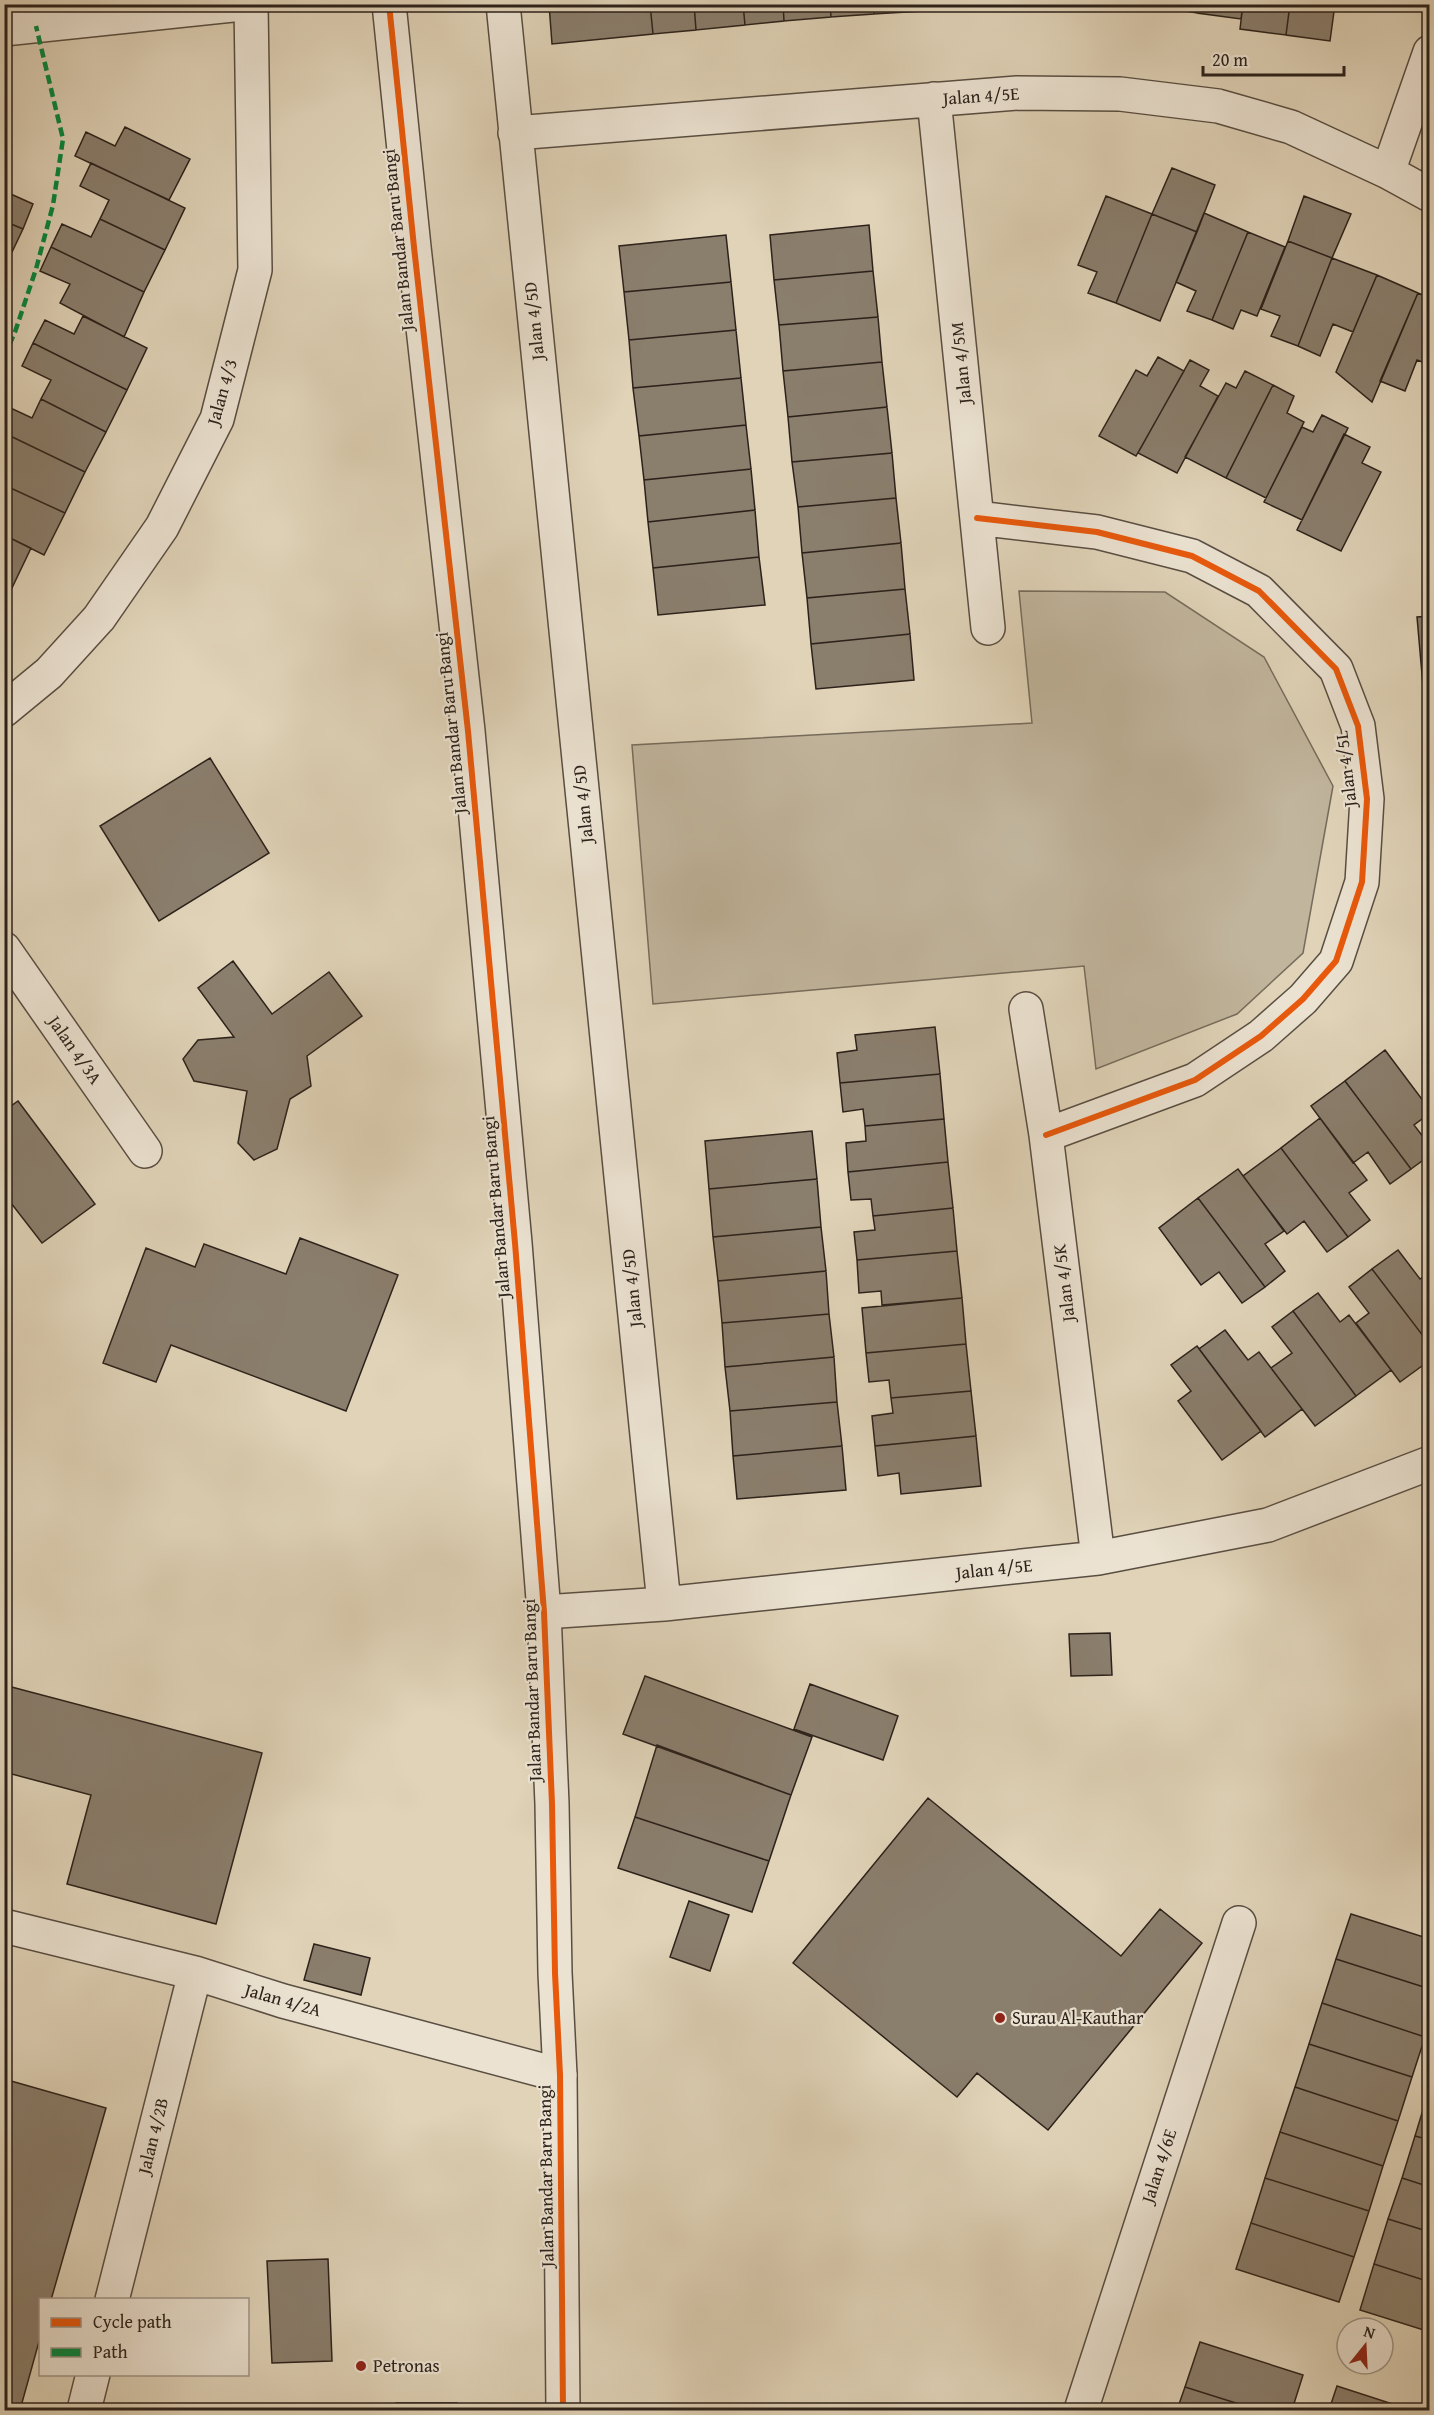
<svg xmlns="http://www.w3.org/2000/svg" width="1434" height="2415" font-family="'Gentium Book Plus',serif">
  <rect width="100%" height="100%" fill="#e0d3b8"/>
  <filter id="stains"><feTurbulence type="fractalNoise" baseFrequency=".00333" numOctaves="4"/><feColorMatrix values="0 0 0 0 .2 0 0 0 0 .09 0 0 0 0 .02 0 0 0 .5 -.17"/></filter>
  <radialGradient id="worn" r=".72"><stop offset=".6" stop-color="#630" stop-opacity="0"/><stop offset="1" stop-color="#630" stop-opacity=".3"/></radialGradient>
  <path fill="#c1b59d" stroke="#766c5c" stroke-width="1.5" d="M 1019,591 L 1165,592 L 1264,657 L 1333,786 L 1303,953 L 1237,1014 L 1096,1069 L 1084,966 L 653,1004 L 632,745 L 1032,723 Z"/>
  <path fill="#8a7e6d" stroke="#2c221b" stroke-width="1.5" d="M 549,4 L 650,4 L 653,34 L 552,44 Z
    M 650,4 L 694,4 L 696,30 L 653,34 Z
    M 694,4 L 743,4 L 745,25 L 696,30 Z
    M 743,4 L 783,4 L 784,21 L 745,25 Z
    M 783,4 L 830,4 L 831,17 L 784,21 Z
    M 830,4 L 873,4 L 874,14 L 831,17 Z
    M 873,4 L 922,4 L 923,11 L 874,14 Z
    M 922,4 L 964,4 L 965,8 L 923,11 Z
    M 1153,4 L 1198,4 L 1197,13 L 1153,6 Z
    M 1198,4 L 1243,4 L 1241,19 L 1197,13 Z
    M 1243,4 L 1290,4 L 1286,35 L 1240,29 Z
    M 1290,4 L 1335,4 L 1330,41 L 1286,35 Z
    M 125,127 L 190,159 L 169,200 L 75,156 L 86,132 L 115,146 Z
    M 91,163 L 185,208 L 165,250 L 100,219 L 109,200 L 80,186 Z
    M 1172,168 L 1215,185 L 1197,232 L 1152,214 Z
    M 4,191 L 33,204 L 23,229 L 4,221 Z
    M 1106,196 L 1152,214 L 1116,303 L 1088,293 L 1097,272 L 1078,265 Z
    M 1304,196 L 1351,214 L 1332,258 L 1288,241 Z
    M 1204,213 L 1248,232 L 1212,320 L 1187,311 L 1196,291 L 1176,282 Z
    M 1152,214 L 1197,232 L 1160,321 L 1116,303 Z
    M 100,219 L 165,250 L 144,292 L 51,247 L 62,224 L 91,237 Z
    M 4,221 L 23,229 L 12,252 L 4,249 Z
    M 869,225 L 873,271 L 774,280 L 770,235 Z
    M 1248,232 L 1285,247 L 1257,316 L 1241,310 L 1233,329 L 1212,320 Z
    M 726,235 L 731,282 L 624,292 L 619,246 Z
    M 1288,241 L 1332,258 L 1298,346 L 1271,336 L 1280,316 L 1261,309 Z
    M 51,247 L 144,292 L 124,337 L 60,303 L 70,284 L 40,271 Z
    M 1332,258 L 1377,275 L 1353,332 L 1333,324 L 1320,356 L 1298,346 Z
    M 873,271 L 878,317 L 779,325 L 774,280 Z
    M 1377,275 L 1418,293 L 1372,402 L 1336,372 Z
    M 731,282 L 736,330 L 629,340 L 624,292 Z
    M 1418,293 L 1430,298 L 1430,365 L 1417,360 L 1405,391 L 1380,381 Z
    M 83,316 L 147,348 L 127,390 L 33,343 L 45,320 L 74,334 Z
    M 878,317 L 882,362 L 783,371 L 779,325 Z
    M 736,330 L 741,378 L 633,388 L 629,340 Z
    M 33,343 L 127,390 L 106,432 L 41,399 L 51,380 L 22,366 Z
    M 1158,357 L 1184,371 L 1136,456 L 1099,436 L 1136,370 L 1147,376 Z
    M 1190,360 L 1209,370 L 1200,386 L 1218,396 L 1177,473 L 1138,453 Z
    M 882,362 L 887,407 L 788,417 L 783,371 Z
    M 1245,371 L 1273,385 L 1226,478 L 1185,457 L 1226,383 L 1236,388 Z
    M 741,378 L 746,425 L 639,436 L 633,388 Z
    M 1273,385 L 1294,396 L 1287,413 L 1304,422 L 1266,498 L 1226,478 Z
    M 41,399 L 106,432 L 85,472 L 4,433 L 4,405 L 32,418 Z
    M 887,407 L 892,453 L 792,462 L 788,417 Z
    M 1322,415 L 1348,428 L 1302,520 L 1264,502 L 1302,427 L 1313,432 Z
    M 746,425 L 751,469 L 644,480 L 639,436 Z
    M 4,433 L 85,472 L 65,513 L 4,485 L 4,474 L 10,464 L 4,461 Z
    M 1344,434 L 1370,447 L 1362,463 L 1381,472 L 1341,551 L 1297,530 Z
    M 892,453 L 896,498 L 798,507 L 792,462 Z
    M 751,469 L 755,510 L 648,522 L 644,480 Z
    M 4,485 L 65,513 L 44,555 L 4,535 Z
    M 896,498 L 901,543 L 802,553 L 798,507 Z
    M 755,510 L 759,557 L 653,568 L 648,522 Z
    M 4,535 L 31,548 L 11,590 L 4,586 Z
    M 901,543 L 905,589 L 807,598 L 802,553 Z
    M 759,557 L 765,605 L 658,615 L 653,568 Z
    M 905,589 L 910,634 L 811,644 L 807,598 Z
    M 1430,616 L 1430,662 L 1421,663 L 1417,617 Z
    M 910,634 L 914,680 L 816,689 L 811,644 Z
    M 1430,662 L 1430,709 L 1425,709 L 1421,663 Z
    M 210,758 L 269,853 L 159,921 L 100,826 Z
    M 233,961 L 272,1014 L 329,972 L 362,1016 L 307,1056 L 311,1086 L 290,1099 L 277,1149 L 254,1160 L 238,1143 L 247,1091 L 194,1081 L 183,1059 L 198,1040 L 234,1037 L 198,988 Z
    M 935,1027 L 940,1074 L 840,1083 L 837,1053 L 857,1050 L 855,1035 Z
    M 1385,1050 L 1430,1110 L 1430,1113 L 1414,1125 L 1430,1146 L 1430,1155 L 1411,1169 L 1345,1081 Z
    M 940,1074 L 944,1119 L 865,1126 L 863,1109 L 843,1112 L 840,1083 Z
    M 1345,1081 L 1411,1169 L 1390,1184 L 1368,1152 L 1353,1163 L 1311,1106 Z
    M 18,1101 L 95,1204 L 42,1243 L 4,1194 L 4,1111 Z
    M 1320,1118 L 1367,1180 L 1349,1193 L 1370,1220 L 1348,1237 L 1281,1148 Z
    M 944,1119 L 948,1162 L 848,1172 L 846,1143 L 866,1141 L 865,1126 Z
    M 812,1131 L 817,1179 L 709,1189 L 705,1141 Z
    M 1281,1148 L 1348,1237 L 1327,1252 L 1304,1221 L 1287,1234 L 1243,1176 Z
    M 948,1162 L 953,1208 L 873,1216 L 871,1199 L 851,1200 L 848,1172 Z
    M 1238,1169 L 1284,1231 L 1265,1244 L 1285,1271 L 1265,1287 L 1198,1198 Z
    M 817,1179 L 821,1227 L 713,1237 L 709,1189 Z
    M 1198,1198 L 1265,1287 L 1242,1303 L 1219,1272 L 1201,1285 L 1159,1228 Z
    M 953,1208 L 957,1251 L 857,1260 L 854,1232 L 875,1230 L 873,1216 Z
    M 821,1227 L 826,1271 L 718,1281 L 713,1237 Z
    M 300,1238 L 398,1275 L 346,1411 L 171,1345 L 156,1382 L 103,1363 L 146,1248 L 195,1267 L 204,1244 L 286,1274 Z
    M 1398,1250 L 1420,1279 L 1430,1272 L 1430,1345 L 1372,1269 Z
    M 957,1251 L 962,1298 L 882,1305 L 881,1291 L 859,1293 L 857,1260 Z
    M 1372,1269 L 1430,1345 L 1430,1360 L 1400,1382 L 1356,1323 L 1369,1313 L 1349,1287 Z
    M 826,1271 L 829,1314 L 722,1323 L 718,1281 Z
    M 1318,1293 L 1340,1322 L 1349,1315 L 1391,1370 L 1356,1396 L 1293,1311 Z
    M 962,1298 L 966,1344 L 866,1353 L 862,1308 Z
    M 1293,1311 L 1356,1396 L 1315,1426 L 1271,1368 L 1292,1353 L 1272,1327 Z
    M 829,1314 L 834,1357 L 725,1367 L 722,1323 Z
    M 1225,1330 L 1248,1360 L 1259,1352 L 1302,1409 L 1265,1437 L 1199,1349 Z
    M 966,1344 L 971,1391 L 891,1398 L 889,1380 L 869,1382 L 866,1353 Z
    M 1197,1346 L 1261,1431 L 1222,1460 L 1178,1401 L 1191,1391 L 1171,1365 Z
    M 834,1357 L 837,1402 L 730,1411 L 725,1367 Z
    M 971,1391 L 976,1436 L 875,1446 L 872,1416 L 893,1413 L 891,1398 Z
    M 837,1402 L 842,1446 L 733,1456 L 730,1411 Z
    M 976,1436 L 981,1486 L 901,1494 L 899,1473 L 878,1476 L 875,1446 Z
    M 842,1446 L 846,1490 L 737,1499 L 733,1456 Z
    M 1110,1633 L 1112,1675 L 1071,1676 L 1069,1634 Z
    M 645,1676 L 812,1737 L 791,1795 L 623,1734 Z
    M 810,1684 L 898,1716 L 883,1760 L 794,1729 Z
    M 4,1685 L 262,1753 L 216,1924 L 67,1884 L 91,1795 L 4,1772 Z
    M 657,1745 L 791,1795 L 769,1861 L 635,1817 Z
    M 928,1798 L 1121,1956 L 1160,1909 L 1202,1943 L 1048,2130 L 977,2073 L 957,2097 L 793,1963 Z
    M 635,1817 L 769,1861 L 752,1912 L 618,1868 Z
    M 689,1901 L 729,1915 L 710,1971 L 670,1957 Z
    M 1351,1914 L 1430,1939 L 1430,1989 L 1336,1959 Z
    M 314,1944 L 370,1958 L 361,1995 L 304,1980 Z
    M 1336,1959 L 1430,1989 L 1430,2024 L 1425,2037 L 1322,2003 Z
    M 1322,2003 L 1425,2037 L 1412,2077 L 1309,2044 Z
    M 1309,2044 L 1412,2077 L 1398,2121 L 1295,2087 Z
    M 4,2079 L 106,2108 L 51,2300 L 40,2300 L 40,2338 L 20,2410 L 4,2410 Z
    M 1295,2087 L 1398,2121 L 1383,2166 L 1280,2132 Z
    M 1429,2090 L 1430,2090 L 1430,2140 L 1415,2136 Z
    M 1280,2132 L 1383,2166 L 1369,2211 L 1265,2178 Z
    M 1415,2136 L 1430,2140 L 1430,2187 L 1402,2178 Z
    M 1265,2178 L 1369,2211 L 1354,2257 L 1251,2223 Z
    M 1402,2178 L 1430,2187 L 1430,2232 L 1388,2219 Z
    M 1388,2219 L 1430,2232 L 1430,2282 L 1374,2264 Z
    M 1251,2223 L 1354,2257 L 1339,2302 L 1236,2269 Z
    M 328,2259 L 332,2361 L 272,2363 L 267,2261 Z
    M 1374,2264 L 1430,2282 L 1430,2332 L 1360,2310 Z
    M 1200,2342 L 1303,2375 L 1292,2410 L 1258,2410 L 1185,2387 Z
    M 1337,2386 L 1411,2410 L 1329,2410 Z
    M 1185,2387 L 1258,2410 L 1177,2410 Z
    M 396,2403 L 457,2403 L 457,2410 L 396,2410 Z"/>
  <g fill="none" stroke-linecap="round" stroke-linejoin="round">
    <defs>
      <path id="minor" d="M 503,4 L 664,1604
        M 4,29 L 242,4
        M 934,99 L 988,628
        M 515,133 L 1017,93 L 1120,94 L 1218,106 L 1291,127 L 1388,172 L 1430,195
        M 1388,172 L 1430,52
        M 977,518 L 1097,532 L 1192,556 L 1259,591 L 1336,669 L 1358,726 L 1367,799 L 1362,882 L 1336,961 L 1303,999 L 1261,1036 L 1195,1080 L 1046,1135
        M 4,710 L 49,673 L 99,618 L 162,527 L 217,419 L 255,270 L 251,4
        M 4,949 L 145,1151
        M 1026,1009 L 1046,1135 L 1098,1558
        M 544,1612 L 664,1604 L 1098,1558 L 1268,1525 L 1430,1463
        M 4,1926 L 195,1973 L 283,2001 L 560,2075
        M 112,2300 L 195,1973
        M 84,2410 L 93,2374
        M 1081,2410 L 1239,1923"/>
      <path id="tertiary" d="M 389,4 L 414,247 L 468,731 L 515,1243 L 544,1612 L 552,1804 L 555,1973 L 560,2075 L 563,2410"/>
    </defs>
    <use href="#minor" stroke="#594e42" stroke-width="36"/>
    <use href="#tertiary" stroke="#594e42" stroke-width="36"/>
    <use href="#minor" stroke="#ebe2d1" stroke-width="33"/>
    <use href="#tertiary" stroke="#ebe2d1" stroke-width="33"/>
    <path stroke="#00873e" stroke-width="4.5" stroke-dasharray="9 4.5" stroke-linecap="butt" d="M 4,357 L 15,332 L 36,269 L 53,205 L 63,139 L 36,26"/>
    <defs>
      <path id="cycleway" d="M 389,4 L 414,247 L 468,731 L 515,1243 L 544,1612 L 552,1804 L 555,1973 L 560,2075 L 563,2410
        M 977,518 L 1097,532 L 1192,556 L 1259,591 L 1336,669 L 1358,726 L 1367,799 L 1362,882 L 1336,961 L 1303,999 L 1261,1036 L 1195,1080 L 1046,1135"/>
    </defs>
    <use href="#cycleway" stroke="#ebe2d1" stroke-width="10"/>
    <use href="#cycleway" stroke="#e8590c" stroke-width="6"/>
  </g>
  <g fill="#8f2418" stroke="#ebe2d1" stroke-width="2">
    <circle cx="1000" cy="2018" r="6"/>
    <circle cx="361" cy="2366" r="6"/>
  </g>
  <g text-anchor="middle" stroke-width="4.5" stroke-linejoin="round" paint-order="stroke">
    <g font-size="18" fill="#2c221b" stroke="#ebe2d1">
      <text transform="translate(981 96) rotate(-4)" y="6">Jalan 4/5E</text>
      <text transform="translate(398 240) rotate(-96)" y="6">Jalan Bandar Baru Bangi</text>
      <text transform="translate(534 321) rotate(-96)" y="6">Jalan 4/5D</text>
      <text transform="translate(961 363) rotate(-96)" y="6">Jalan 4/5M</text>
      <text transform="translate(222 392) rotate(-74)" y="6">Jalan 4/3</text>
      <text transform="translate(451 723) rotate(-96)" y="6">Jalan Bandar Baru Bangi</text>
      <text transform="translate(1346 769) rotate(-97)" y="6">Jalan 4/5L</text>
      <text transform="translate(583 804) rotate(-96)" y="6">Jalan 4/5D</text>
      <text transform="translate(75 1050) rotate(55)" y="6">Jalan 4/3A</text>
      <text transform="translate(496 1207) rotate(-95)" y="6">Jalan Bandar Baru Bangi</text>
      <text transform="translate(1064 1283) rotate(-97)" y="6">Jalan 4/5K</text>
      <text transform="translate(632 1288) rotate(-96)" y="6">Jalan 4/5D</text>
      <text transform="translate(994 1569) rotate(-6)" y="6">Jalan 4/5E</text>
      <text transform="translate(532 1690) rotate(-92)" y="6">Jalan Bandar Baru Bangi</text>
      <text transform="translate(283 2000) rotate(16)" y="6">Jalan 4/2A</text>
      <text transform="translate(153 2136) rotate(-76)" y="6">Jalan 4/2B</text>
      <text transform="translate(1159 2166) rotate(-72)" y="6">Jalan 4/6E</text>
      <text transform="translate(546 2176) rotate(-91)" y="6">Jalan Bandar Baru Bangi</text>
    </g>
    <g font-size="18" fill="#2c221b" stroke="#ebe2d1" text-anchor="start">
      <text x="1012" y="2024">Surau Al-Kauthar</text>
      <text x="373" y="2372">Petronas</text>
    </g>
  </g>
  <rect width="1434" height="2415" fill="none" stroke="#e0d3b8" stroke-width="24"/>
  <rect x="6" y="6" width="1422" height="2403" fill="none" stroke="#2c221b" stroke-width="3"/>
  <rect x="12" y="12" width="1410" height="2391" fill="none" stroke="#2c221b" stroke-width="1.5"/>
  <rect x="39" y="2298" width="210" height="78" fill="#ebe2d1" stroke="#9f9588" stroke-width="1.5"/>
  <rect x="51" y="2318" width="30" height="9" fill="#e8590c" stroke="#9f9588" stroke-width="1.5"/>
  <text x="93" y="2328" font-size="18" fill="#2c221b">Cycle path</text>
  <rect x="51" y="2348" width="30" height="9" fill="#00873e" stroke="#9f9588" stroke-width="1.5"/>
  <text x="93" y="2358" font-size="18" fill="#2c221b">Path</text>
  <g transform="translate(1365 2346) rotate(18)"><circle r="28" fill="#ebe2d1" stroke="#9f9588" stroke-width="1.5"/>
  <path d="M0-4.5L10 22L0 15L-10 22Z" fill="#8f2418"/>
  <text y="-9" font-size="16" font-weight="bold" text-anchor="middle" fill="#2c221b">N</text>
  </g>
  <path d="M1203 66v9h141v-9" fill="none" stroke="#2c221b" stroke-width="3"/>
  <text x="1212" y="66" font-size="18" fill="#2c221b" stroke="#ebe2d1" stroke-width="4.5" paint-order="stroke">20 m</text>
  <rect width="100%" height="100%" filter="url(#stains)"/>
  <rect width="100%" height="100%" fill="url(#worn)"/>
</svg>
